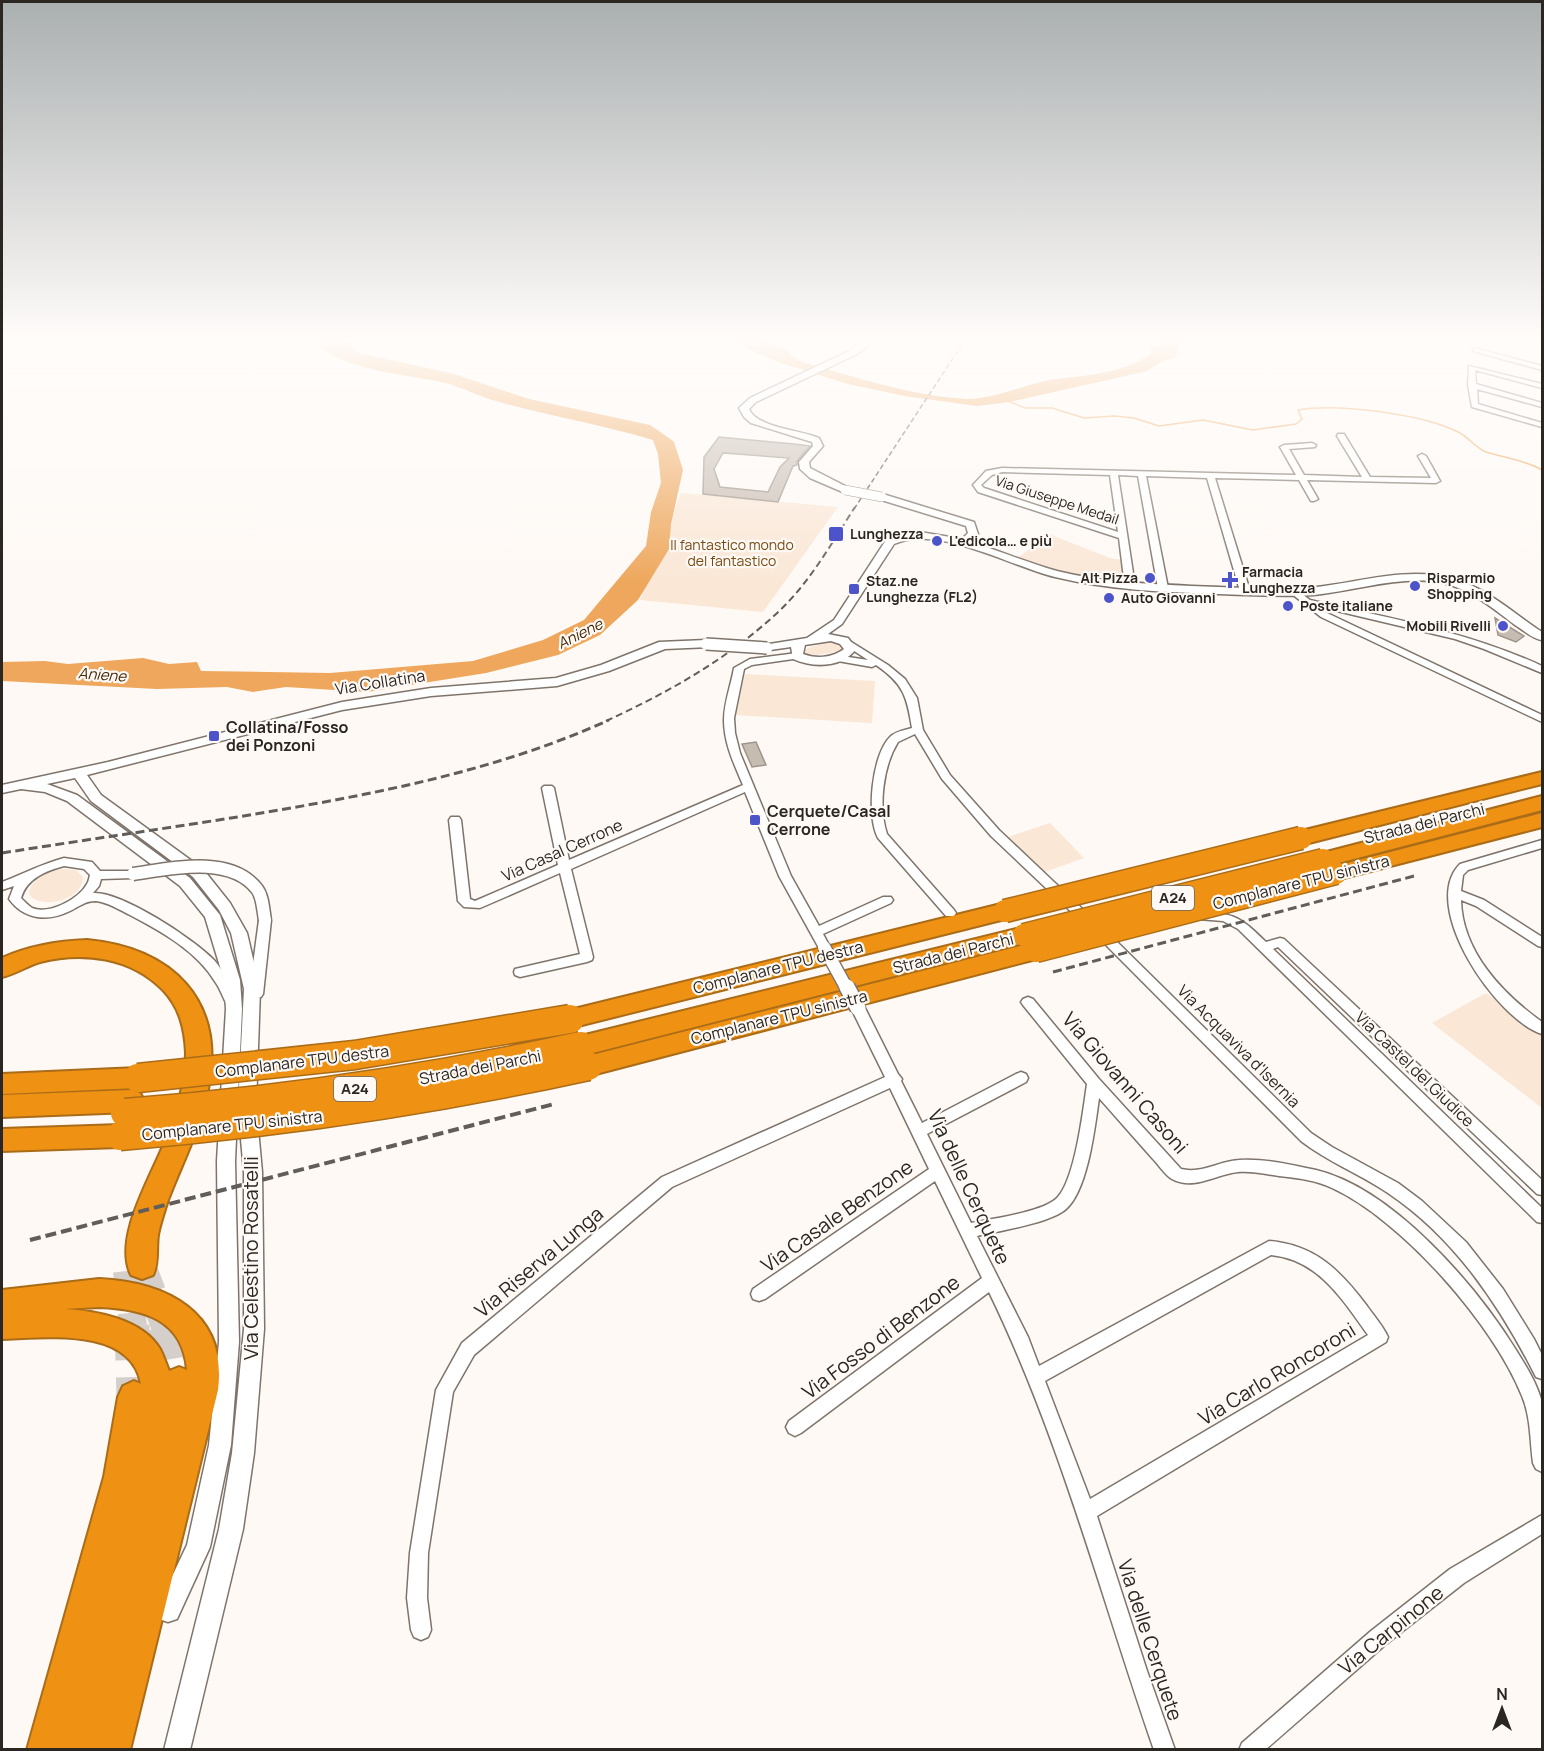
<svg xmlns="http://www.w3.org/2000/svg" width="1544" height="1751" font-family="Manrope,sans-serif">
  <rect width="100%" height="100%" fill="#fef9f5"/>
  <path fill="#fae7d6" d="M 681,493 L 838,507 L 763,612 L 640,600 Z
    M 1049,534 L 1110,558 L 1123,560 L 1126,584 L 1067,577 L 1015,560 Z
    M 831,641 L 840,643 L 843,647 L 842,651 L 810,656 L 804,652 L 808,648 Z
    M 745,674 L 875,681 L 872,723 L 736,715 Z
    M 1050,823 L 1084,858 L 1042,873 L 1008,837 Z
    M 61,869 L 76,870 L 83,877 C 83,899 46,909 31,897 L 29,892 C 33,878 47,872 61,869 Z
    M 1486,993 L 1542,1035 L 1542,1108 L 1432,1023 Z"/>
  <path fill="#eea75c" d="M 320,340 L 345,340 L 359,353 L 454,374 L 529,399 L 650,425 L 669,438 L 674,442 L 683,470 L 671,524 L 669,549 L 638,600 L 600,635 L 558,655 L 486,673 L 367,692 L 286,687 L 253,692 L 227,687 L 157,689 L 2,681 L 2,662 L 45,661 L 68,664 L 143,658 L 169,664 L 197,662 L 201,671 L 330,673 L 473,661 L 543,640 L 584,620 L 646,546 L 651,512 L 661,483 L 658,454 L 653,440 C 599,424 543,415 489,399 C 476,395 463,388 450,384 C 406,373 358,374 319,347 Z
    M 728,340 C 746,340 765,338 782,347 C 789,350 792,358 800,361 C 853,377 910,395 965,399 C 992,400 1023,385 1050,380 C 1086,375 1119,375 1151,354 L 1151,347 L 1162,344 L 1161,340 L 1181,340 L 1176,357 L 1163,361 L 1147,371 L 1009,402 L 977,406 L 905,396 L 848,384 L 778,362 Z"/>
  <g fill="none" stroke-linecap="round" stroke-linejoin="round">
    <path stroke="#eea75c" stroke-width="1.5" d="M 1008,401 L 1025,408 L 1052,408 L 1084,418 L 1115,416 L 1134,418 L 1159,426 L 1203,420 L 1253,430 L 1296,424 L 1302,419 L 1298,410 C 1337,403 1424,414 1460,433 C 1469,438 1476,448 1486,452 C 1505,458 1525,460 1542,470"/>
  </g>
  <path fill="#c7bcb2" stroke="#9e948a" stroke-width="1.5" fill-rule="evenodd" d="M 719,437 L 794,444 L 810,446 L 797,461 L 797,465 L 793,466 L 778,502 L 703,494 L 704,457 ZM 723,453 L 789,458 L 780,467 L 768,492 L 720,487 L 714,469 Z
    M 1495,618 L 1524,636 L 1516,642 L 1498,635 Z
    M 756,742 L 766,765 L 752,767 L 742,744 Z"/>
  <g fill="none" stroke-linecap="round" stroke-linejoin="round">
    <path stroke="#d4cfcb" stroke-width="28" stroke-dasharray="28 14" stroke-linecap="butt" d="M 142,1266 L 165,1326
      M 127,1271 L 133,1326"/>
    <path stroke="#d4cfcb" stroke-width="35" stroke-dasharray="35 17" stroke-linecap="butt" d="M 132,1325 L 134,1397
      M 165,1325 L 174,1352 L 179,1382"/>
    <defs>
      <path id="minor" d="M 1475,348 L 1542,366 L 1542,370 L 1473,351 L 1473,349 Z
        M 1469,366 L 1542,384 L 1542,388 L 1475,370 L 1476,384 L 1542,403 L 1542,407 L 1477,389 L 1478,404 L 1542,423 L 1542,427 L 1472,407 L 1468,385 Z
        M 1338,434 L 1344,434 L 1370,477 L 1431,478 L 1418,456 L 1422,454 L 1426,456 L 1440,481 L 1436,483 L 1307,480 L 1318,499 L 1314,501 L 1311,501 L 1299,480 L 1215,478 L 1250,591 L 1245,594 L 1240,591 L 1207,478 L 1146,476 L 1168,588 L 1163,591 L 1158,588 L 1138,476 L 1118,475 L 1135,586 L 1130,589 L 1125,586 L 1119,538 L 978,492 L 973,485 L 986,471 L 1002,468 L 1296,475 L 1280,447 L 1284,445 L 1312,443 L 1316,445 L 1315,447 L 1289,449 L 1304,475 L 1362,477 L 1337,436 ZM 1002,472 L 1110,475 L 1118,532 L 984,488 L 981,485 L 992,475 Z
        M 1295,589 L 1310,600 C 1389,618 1469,632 1542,666 L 1542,673 L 1484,649 L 1455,639 L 1320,607 L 1327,613 L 1542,715 L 1542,722 L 1321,617 L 1292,594 L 1292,590 Z
        M 848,640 L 888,665 L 905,679 L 917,698 L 923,730 L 950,775 L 999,830 L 1092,918 L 1094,921 L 1092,924 L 1084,924 L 991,836 L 942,779 L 915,734 L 898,742 C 883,766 878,807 887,834 L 954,910 L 956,913 L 954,916 L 946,916 L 878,838 C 866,816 872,755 890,737 C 896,731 905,730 912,728 C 907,697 904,684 876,665 L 872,667 L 832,660 L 832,656 L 835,655 L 868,660 L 845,645 L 843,643 Z
        M 797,653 L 802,656 L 800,658 L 752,665 L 744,669 L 734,718 L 735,733 L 740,753 L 791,876 L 819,926 L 883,897 L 891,897 L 893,900 L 891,903 L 823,934 L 830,947 L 828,950 L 820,950 L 779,876 L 745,792 L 571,869 L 593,957 L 592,960 L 587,962 L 520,977 L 515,975 L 514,972 L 515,969 L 580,954 L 560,873 L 480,908 L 464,907 L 458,901 L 449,820 L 451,817 L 459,817 L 461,820 L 470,899 L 475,901 L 558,865 L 542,788 L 544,786 L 552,786 L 554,788 L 569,860 L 743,785 C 734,764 724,743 724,720 C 724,703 731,685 734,668 L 750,659 Z
        M 1542,840 L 1542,848 L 1468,870 L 1463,875 L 1461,891 L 1484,900 L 1542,937 L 1542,947 L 1538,946 L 1476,906 L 1461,900 C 1462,952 1503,994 1542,1022 L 1542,1034 C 1497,1020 1418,906 1460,864 Z
        M 64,858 L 92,862 L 100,871 L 137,871 L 139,874 L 137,877 L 133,878 L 101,879 L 99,886 L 93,893 C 121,891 194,939 214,960 C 224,972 231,986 238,1000 L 236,1003 L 226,1003 C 223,997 220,989 216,983 C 197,951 162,932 130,915 C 120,910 107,902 96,901 C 85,901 80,906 70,911 C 48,922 24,920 9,899 L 14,886 L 2,890 L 2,882 C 23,874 42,864 64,858 ZM 64,866 L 84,869 L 90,875 C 89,878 89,881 87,884 C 79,899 49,915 32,908 C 29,906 24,901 21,898 C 27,878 46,871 64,866 Z
        M 1202,912 C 1236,913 1242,919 1266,942 L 1280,938 L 1284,939 L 1542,1180 L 1542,1195 L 1537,1194 L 1278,947 L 1273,949 L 1542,1208 L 1542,1223 L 1537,1222 L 1238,929 L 1223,921 L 1198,919 L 1196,916 L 1198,913 Z
        M 265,916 L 271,920 L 263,994 L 261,997 L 251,997 L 249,994 L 259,920 Z
        M 1101,929 L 1105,930 L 1311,1133 L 1332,1147 L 1398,1183 L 1422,1201 L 1466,1242 L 1503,1289 L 1534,1339 L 1542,1355 L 1542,1379 L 1536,1377 C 1500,1306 1455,1238 1388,1193 C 1360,1174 1328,1162 1301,1141 L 1097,936 L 1095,933 L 1097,930 Z
        M 1028,997 L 1033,999 L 1099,1079 L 1181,1169 C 1202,1174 1219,1161 1239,1160 C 1264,1158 1292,1165 1316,1170 C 1392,1188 1476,1285 1516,1350 C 1526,1366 1538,1385 1542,1403 C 1544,1421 1542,1452 1542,1472 L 1536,1469 L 1533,1463 C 1530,1441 1531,1417 1522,1396 C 1494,1325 1402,1220 1332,1188 C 1316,1180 1296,1178 1279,1176 C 1266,1174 1251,1171 1238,1172 C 1216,1174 1194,1191 1172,1179 C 1165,1175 1159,1165 1153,1159 C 1135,1139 1117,1118 1099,1098 C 1095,1126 1088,1190 1066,1209 C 1050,1223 999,1231 977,1236 L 1028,1337 L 1039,1366 L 1269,1241 C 1315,1245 1340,1270 1367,1306 C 1374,1316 1383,1326 1388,1337 L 1386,1342 L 1097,1516 L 1147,1671 L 1175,1750 L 1154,1750 C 1101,1597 1060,1438 989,1292 L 801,1433 L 795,1436 L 789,1433 L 786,1427 L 789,1421 L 982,1278 L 935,1181 L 765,1299 L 759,1301 L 753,1299 L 751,1294 L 753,1289 L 929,1169 L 890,1088 L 672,1187 L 474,1355 L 453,1392 L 428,1553 L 427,1598 L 431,1630 L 428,1637 L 421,1640 L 414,1637 L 411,1630 L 407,1598 L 410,1553 L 436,1390 L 462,1343 L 662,1177 L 885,1077 L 851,1008 L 853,1004 L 863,1004 L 898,1074 L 902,1079 L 901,1081 L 922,1123 L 1016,1074 L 1021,1072 L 1026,1074 L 1028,1078 L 1026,1082 L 927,1134 L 971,1223 C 992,1219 1041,1212 1056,1199 C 1075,1182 1083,1111 1087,1084 L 1023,1005 L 1021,1002 L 1023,999 ZM 1271,1255 C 1319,1260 1342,1299 1368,1335 L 1090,1499 L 1045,1381 Z
        M 1542,1515 L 1542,1534 L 1464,1583 L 1385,1645 L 1265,1750 L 1239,1750 L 1242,1743 L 1371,1631 L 1450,1569 Z"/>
      <path id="tertiary" d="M 862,340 L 870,340 L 867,347 L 857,354 L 756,402 L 749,409 C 757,428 801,430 819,438 L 823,446 L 809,462 L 810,468 L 849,488 L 849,492 L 845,493 L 810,478 L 800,469 L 799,462 L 813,446 L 812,442 L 751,423 L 744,417 L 739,408 L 750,398 L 851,350 Z
        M 878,495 L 886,495 L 974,522 L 978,534 L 971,542 C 1000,551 1028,563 1057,571 C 1101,582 1147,584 1192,586 C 1225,587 1258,589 1292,589 C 1345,588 1401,564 1454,579 C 1487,588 1514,614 1542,632 L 1542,640 C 1533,639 1523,630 1515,625 C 1490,606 1464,584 1431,581 C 1391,578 1353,591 1314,595 C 1282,597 1250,595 1218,594 C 1163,592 1109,590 1055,577 C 1010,566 937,524 894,544 L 842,624 L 828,634 L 848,638 L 856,649 C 842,668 813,668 793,659 L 791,647 L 763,651 L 763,645 L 807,638 L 834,620 L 886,540 L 903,533 L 920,532 L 962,539 L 968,533 L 966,526 L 878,499 ZM 831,641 L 840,644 L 844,649 C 832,658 816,659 803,654 L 805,645 Z
        M 706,640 L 712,644 L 710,647 L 665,649 L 609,671 L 557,686 L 431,696 L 342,710 L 87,775 L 101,795 L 203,869 L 230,903 L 247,933 L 260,989 L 256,1107 L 262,1172 L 264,1329 L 254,1453 L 243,1529 L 190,1750 L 164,1750 L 219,1529 L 232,1453 L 244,1329 L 244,1172 L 238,1107 L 244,989 L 231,933 L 219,910 L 193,877 L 91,801 L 75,778 L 47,784 L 77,795 L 190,878 L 220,915 L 240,980 L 242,1009 L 235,1161 L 239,1342 L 231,1445 L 210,1547 L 177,1619 L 168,1622 L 159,1619 L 156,1610 L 187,1545 L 209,1445 L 219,1342 L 217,1161 L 226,1009 L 224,980 L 205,917 L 180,886 L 67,801 L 45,792 L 21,789 L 2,793 L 2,785 L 108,762 L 342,702 L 431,688 L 556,678 L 601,665 L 659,642 Z"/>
      <path id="motorway" d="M 1542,772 L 1542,784 L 1301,845 L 1293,843 L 1290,838 L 1293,833 L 1301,831 Z
        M 1542,796 L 1542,810 L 1323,867 L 1315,865 L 1312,860 L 1315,855 Z
        M 1542,813 L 1542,827 L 1336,880 L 1328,878 L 1325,873 L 1328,868 L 1336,866 Z
        M 1005,903 L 1013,905 L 1017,911 L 1013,917 L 570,1028 L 561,1026 L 557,1019 L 561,1012 L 570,1010 Z
        M 1024,927 L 1032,929 L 1036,935 L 1032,941 L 581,1056 L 572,1053 L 568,1046 L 572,1039 L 581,1036 Z
        M 87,940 C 172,948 226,1000 208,1089 C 201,1128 182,1163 168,1200 C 164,1212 160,1224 158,1235 C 156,1249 159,1263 153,1275 L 142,1279 L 131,1275 C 113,1237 151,1178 165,1141 C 176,1113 186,1083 186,1053 C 185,1029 180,1008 163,990 C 131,957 83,951 40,962 C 27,966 15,974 2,977 L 2,958 C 29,946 57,941 87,940 Z
        M 1036,942 L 1044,945 L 1048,951 L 1044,957 L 588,1076 L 579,1073 L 575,1066 L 579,1059 L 588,1056 Z
        M 138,1068 L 147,1071 L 151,1078 L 147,1085 L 138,1088 L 2,1094 L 2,1074 Z
        M 131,1090 L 140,1093 L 144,1101 L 140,1109 L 131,1112 L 2,1117 L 2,1095 Z
        M 120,1125 L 130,1128 L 134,1136 L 130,1144 L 120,1147 L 2,1151 L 2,1129 Z
        M 99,1279 C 166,1282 228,1312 218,1390 L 130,1750 L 27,1750 L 104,1477 L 118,1397 L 123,1386 L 134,1381 L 141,1384 C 131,1326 44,1338 2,1339 L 2,1290 ZM 99,1307 C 142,1309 183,1318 187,1370 L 179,1367 L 169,1371 C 166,1363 163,1355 160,1349 C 142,1319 96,1311 65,1309 Z"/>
    </defs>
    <use href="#minor" stroke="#7e746b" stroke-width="3"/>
    <use href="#tertiary" stroke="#7e746b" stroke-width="3"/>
    <use href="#motorway" stroke="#aa6c18" stroke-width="4"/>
    <use href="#minor" fill="#fff" fill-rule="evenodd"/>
    <use href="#tertiary" fill="#fff" fill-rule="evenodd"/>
    <use href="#motorway" fill="#ef9213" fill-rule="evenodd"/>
    <path stroke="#615d59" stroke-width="1.5" stroke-dasharray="5 3" stroke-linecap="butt" d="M 854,509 L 965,340"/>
    <path stroke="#615d59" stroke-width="2" stroke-dasharray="7 4" stroke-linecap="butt" d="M 606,721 C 667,693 726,660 776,614 C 809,584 831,544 855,507"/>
    <path stroke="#615d59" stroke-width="3" stroke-dasharray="9 4.5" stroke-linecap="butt" d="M 2,853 C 78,841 155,830 231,818 C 359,797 490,774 609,720
      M 1053,972 L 1414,876"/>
    <path stroke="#615d59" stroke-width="4" stroke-dasharray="11 5" stroke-linecap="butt" d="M 30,1240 L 554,1104"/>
    <defs>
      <path id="minor-bridge-far1" d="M 133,874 C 169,869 230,854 257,889 C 263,897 263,910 265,920
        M 824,947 L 847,989"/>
      <path id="minor-bridge" d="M 847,987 L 858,1008"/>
      <path id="tertiary-bridge-far1" d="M 845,490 L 882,497"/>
      <path id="tertiary-bridge" d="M 706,644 L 767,648"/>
      <path id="motorway-bridge-far1" d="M 1005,911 L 1301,838
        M 1024,935 L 1323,860
        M 1036,951 L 1336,873"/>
      <path id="motorway-bridge" d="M 138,1078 L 355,1055 L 570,1019
        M 125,1113 C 279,1101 430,1079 581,1046
        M 120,1136 C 278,1123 433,1100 588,1066"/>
    </defs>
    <use href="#minor-bridge-far1" stroke="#7e746b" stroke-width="15" stroke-linecap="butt"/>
    <use href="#minor-bridge" stroke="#7e746b" stroke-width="18" stroke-linecap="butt"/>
    <use href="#tertiary-bridge-far1" stroke="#7e746b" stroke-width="10" stroke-linecap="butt"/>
    <use href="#tertiary-bridge" stroke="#7e746b" stroke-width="14" stroke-linecap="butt"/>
    <use href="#motorway-bridge-far1" stroke="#aa6c18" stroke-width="25" stroke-linecap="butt"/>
    <use href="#motorway-bridge" stroke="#aa6c18" stroke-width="31" stroke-linecap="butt"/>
    <use href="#minor-bridge-far1" stroke="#fff" stroke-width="12"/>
    <use href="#minor-bridge" stroke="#fff" stroke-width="15"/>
    <use href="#tertiary-bridge-far1" stroke="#fff" stroke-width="9"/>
    <use href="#tertiary-bridge" stroke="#fff" stroke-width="11"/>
    <use href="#motorway-bridge-far1" stroke="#ef9213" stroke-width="22"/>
    <use href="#motorway-bridge" stroke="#ef9213" stroke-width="28"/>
  </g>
  <linearGradient id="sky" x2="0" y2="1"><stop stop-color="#aaafb0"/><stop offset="0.58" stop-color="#fffcfa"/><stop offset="1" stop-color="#fffcfa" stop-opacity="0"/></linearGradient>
  <rect width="1544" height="585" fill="url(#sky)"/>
  <g fill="#4d54ca" stroke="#fef9f5" stroke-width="2">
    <rect x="828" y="526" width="16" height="16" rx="3"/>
    <circle cx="937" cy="541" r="6"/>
    <circle cx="1150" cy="578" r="6"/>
    <path d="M1227 571h6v6h6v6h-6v6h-6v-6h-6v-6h6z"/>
    <circle cx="1415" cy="586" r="6"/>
    <rect x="848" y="583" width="12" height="12" rx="3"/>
    <circle cx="1109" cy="598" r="6"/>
    <circle cx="1288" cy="606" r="6"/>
    <circle cx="1503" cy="626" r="6"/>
    <rect x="208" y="730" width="12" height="12" rx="3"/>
    <rect x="749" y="814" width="12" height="12" rx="3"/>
  </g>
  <g text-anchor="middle" stroke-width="4.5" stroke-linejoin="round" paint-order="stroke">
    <g font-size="14" fill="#2a2622" stroke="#fef9f5">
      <text transform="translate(1057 500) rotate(18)" y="5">Via Giuseppe Medail</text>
    </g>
    <g font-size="14" font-weight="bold" fill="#2a2622" stroke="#fef9f5" text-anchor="start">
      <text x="850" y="539">Lunghezza</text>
      <text x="949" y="546">L'edicola… e più</text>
      <text x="1242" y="577">Farmacia<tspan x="1242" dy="16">Lunghezza</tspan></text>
      <text x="1138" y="583" text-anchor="end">Alt Pizza</text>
      <text x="1427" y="583">Risparmio<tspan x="1427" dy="16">Shopping</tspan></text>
      <text x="866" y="586">Staz.ne<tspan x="866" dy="16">Lunghezza (FL2)</tspan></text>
      <text x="1121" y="603">Auto Giovanni</text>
      <text x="1300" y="611">Poste italiane</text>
      <text x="1491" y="631" text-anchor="end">Mobili Rivelli</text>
    </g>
    <g font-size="14" fill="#794a12" stroke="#fef9f5">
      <text x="732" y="550">Il fantastico mondo<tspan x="732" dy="16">del fantastico</tspan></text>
    </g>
    <g font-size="15" font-style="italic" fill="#422605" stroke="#fef9f5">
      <text transform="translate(580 634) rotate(-27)" y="5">Aniene</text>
      <text transform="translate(102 675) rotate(4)" y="5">Aniene</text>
    </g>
    <g fill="#fef9f5" stroke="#6a6561" stroke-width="1.5">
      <rect x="1152" y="886" width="42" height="24" rx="4.5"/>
      <rect x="334" y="1077" width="42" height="24" rx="4.5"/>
    </g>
    <g font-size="15" font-weight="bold" fill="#2a2622">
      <text x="1173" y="903">A24</text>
      <text x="355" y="1094">A24</text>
    </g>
    <g font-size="16" fill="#2a2622" stroke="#fef9f5">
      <text transform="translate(380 682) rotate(-9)" y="6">Via Collatina</text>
      <text transform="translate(1424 823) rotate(-14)" y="6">Strada dei Parchi</text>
      <text transform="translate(562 850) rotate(-24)" y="6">Via Casal Cerrone</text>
      <text transform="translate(1301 882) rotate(-14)" y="6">Complanare TPU sinistra</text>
      <text transform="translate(953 953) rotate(-14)" y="6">Strada dei Parchi</text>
      <text transform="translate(778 967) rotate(-14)" y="6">Complanare TPU destra</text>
      <text transform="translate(779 1017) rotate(-14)" y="6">Complanare TPU sinistra</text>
      <text transform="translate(1239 1046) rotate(45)" y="6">Via Acquaviva d'Isernia</text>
      <text transform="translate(302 1061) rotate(-7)" y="6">Complanare TPU destra</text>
      <text transform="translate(480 1067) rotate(-11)" y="6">Strada dei Parchi</text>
      <text transform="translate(1415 1069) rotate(44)" y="6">Via Castel del Giudice</text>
      <text transform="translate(232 1125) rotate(-6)" y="6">Complanare TPU sinistra</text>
    </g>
    <g font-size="16" font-weight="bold" fill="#2a2622" stroke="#fef9f5" text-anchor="start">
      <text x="226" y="733">Collatina/Fosso<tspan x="226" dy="18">dei Ponzoni</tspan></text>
      <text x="767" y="817">Cerquete/Casal<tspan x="767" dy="18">Cerrone</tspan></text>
    </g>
    <g font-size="20" fill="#2a2622" stroke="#fef9f5">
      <text transform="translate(1125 1083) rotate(49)" y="7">Via Giovanni Casoni</text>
      <text transform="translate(969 1187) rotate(65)" y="7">Via delle Cerquete</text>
      <text transform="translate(837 1216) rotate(-35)" y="7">Via Casale Benzone</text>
      <text transform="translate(251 1258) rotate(-90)" y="7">Via Celestino Rosatelli</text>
      <text transform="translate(539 1262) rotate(-40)" y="7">Via Riserva Lunga</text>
      <text transform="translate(881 1337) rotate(-37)" y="7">Via Fosso di Benzone</text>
      <text transform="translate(1277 1374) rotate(-31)" y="7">Via Carlo Roncoroni</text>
      <text transform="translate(1391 1630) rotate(-39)" y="7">Via Carpinone</text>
      <text transform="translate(1150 1640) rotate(72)" y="7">Via delle Cerquete</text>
    </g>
  </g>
  <rect width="1544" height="1751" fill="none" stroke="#2a2622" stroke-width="6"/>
  <g transform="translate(1502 1709)" stroke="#fef9f5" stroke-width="4.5" paint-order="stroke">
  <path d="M0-4.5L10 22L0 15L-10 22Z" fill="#2a2622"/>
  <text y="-9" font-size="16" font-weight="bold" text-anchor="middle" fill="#2a2622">N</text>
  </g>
</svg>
